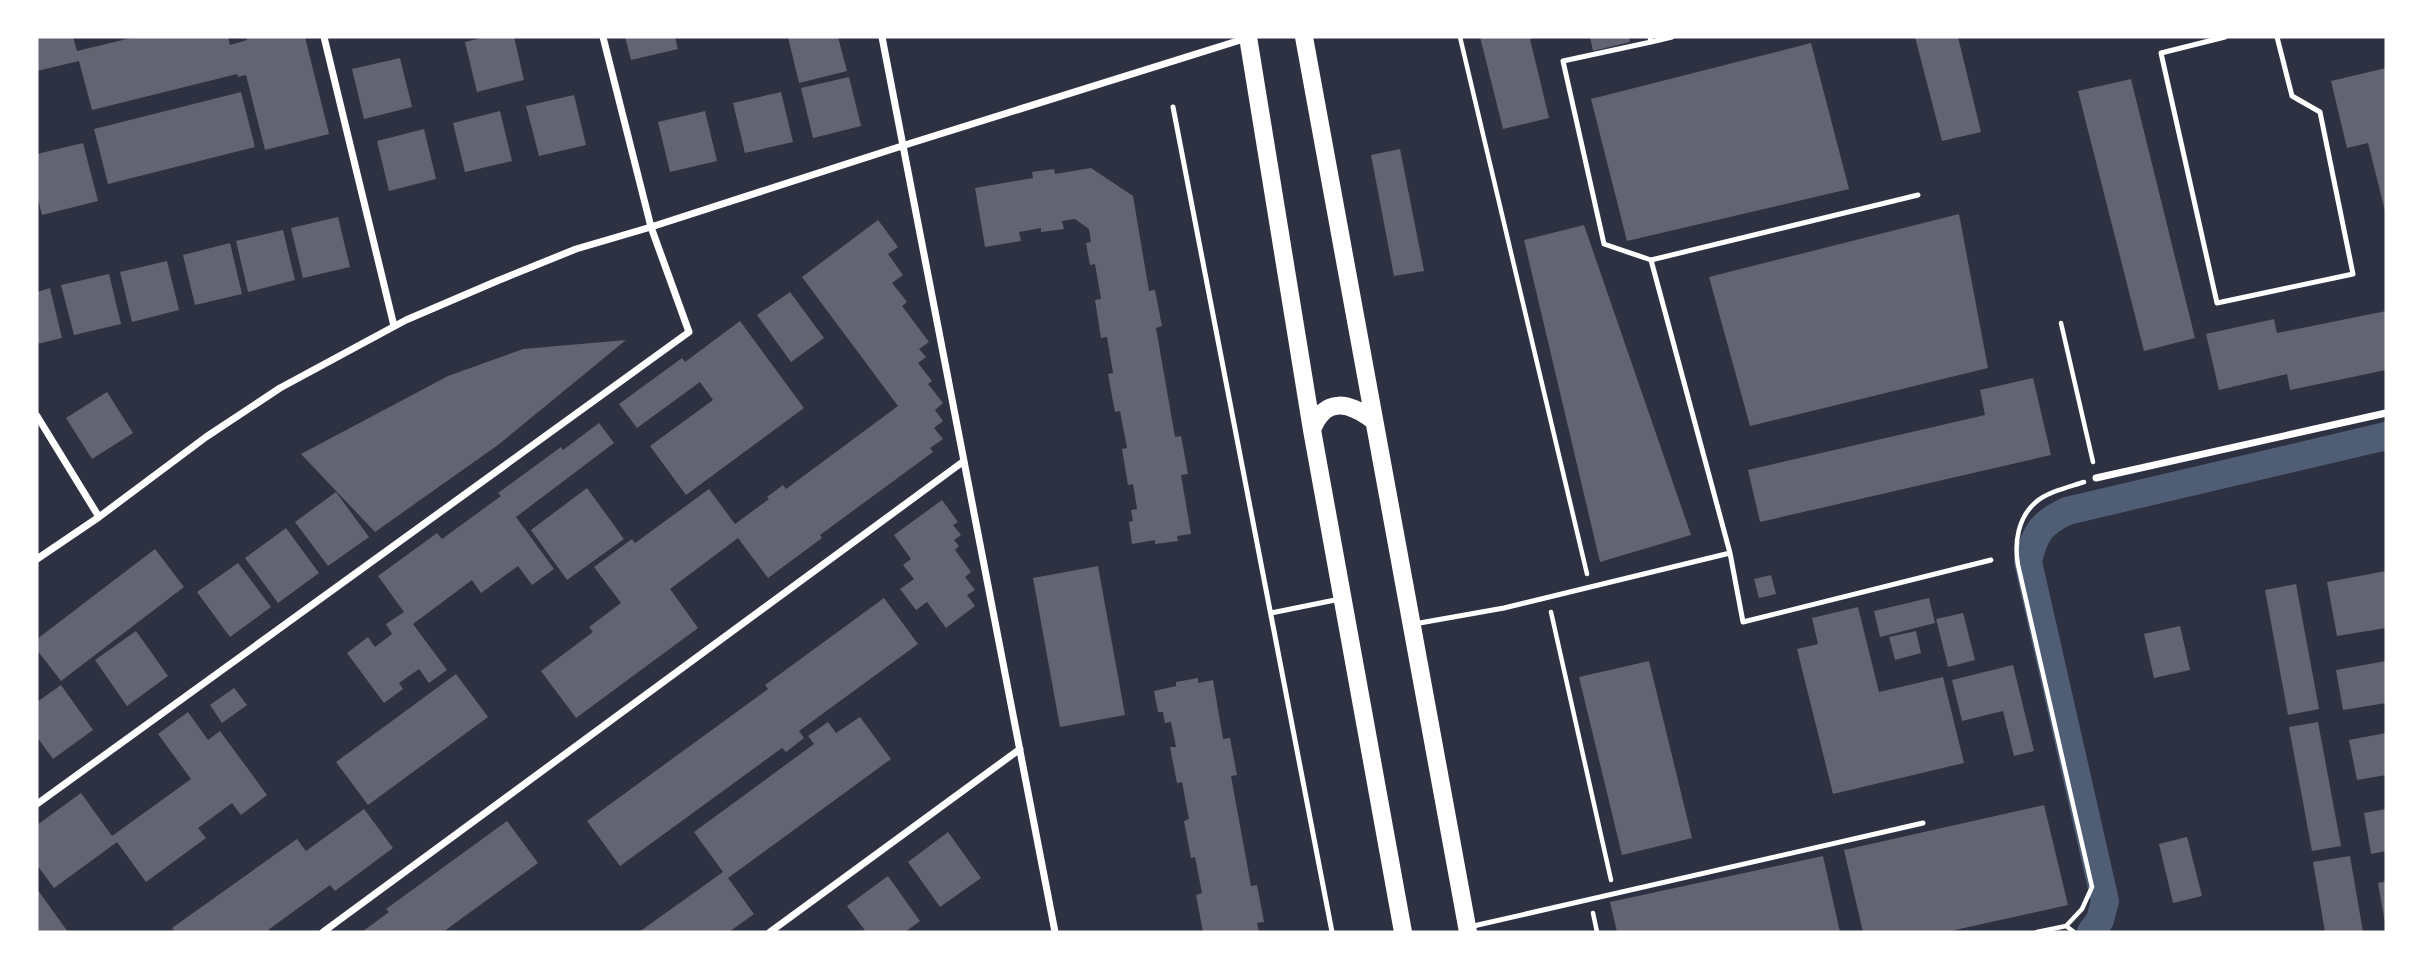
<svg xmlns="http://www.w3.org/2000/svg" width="2423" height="969" font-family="'Roboto Condensed',sans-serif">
  <rect width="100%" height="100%" fill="#2d3142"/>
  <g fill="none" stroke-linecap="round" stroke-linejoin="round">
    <path stroke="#4f5d75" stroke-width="28" d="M 2091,932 L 2100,920 L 2105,901 L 2028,562 C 2034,534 2041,523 2067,511 L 2386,436"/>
  </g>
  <path fill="#626471" d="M 37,37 L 73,37 L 77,51 L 135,37 L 228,37 L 230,45 L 247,40 L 246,37 L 305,37 L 329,134 L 265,150 L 246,75 L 238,77 L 237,74 L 92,110 L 79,61 L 37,71 Z
    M 485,37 L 514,37 L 524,80 L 477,92 L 465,42 Z
    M 625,37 L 675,37 L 678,49 L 631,60 Z
    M 788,37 L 838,37 L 847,71 L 799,83 Z
    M 1480,37 L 1536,37 L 1530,39 L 1549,118 L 1503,129 Z
    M 1590,37 L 1629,37 L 1630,42 L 1593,51 Z
    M 1915,37 L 1958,37 L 1981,132 L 1942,141 Z
    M 1811,43 L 1849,189 L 1627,241 L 1591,99 Z
    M 400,58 L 412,107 L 364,119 L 352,69 Z
    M 2386,68 L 2386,211 L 2385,211 L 2368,143 L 2347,148 L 2331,81 Z
    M 849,77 L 861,126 L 813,138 L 801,88 Z
    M 2131,79 L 2195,338 L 2144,351 L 2078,91 Z
    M 241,92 L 255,147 L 108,184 L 94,129 Z
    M 781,92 L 793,142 L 745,153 L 733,103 Z
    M 574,95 L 586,145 L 539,156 L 526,106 Z
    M 500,111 L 512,161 L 465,172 L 453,123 Z
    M 705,111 L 717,161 L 670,172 L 658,122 Z
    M 424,129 L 436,179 L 389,191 L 377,141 Z
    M 83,143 L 98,201 L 42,215 L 37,195 L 37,154 Z
    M 1400,149 L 1424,271 L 1394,276 L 1371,155 Z
    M 1091,168 L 1133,196 L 1149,291 L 1155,290 L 1162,326 L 1156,328 L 1175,437 L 1181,436 L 1188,474 L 1181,475 L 1191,534 L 1177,536 L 1178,541 L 1155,544 L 1155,540 L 1132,544 L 1129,522 L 1133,521 L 1131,510 L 1137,509 L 1133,484 L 1128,485 L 1122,449 L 1127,448 L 1120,411 L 1115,412 L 1108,374 L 1113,373 L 1107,337 L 1101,338 L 1095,300 L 1101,299 L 1095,264 L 1090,265 L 1086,243 L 1091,242 L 1089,229 L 1075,219 L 1062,221 L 1064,229 L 1041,232 L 1041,228 L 1019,232 L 1021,241 L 985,247 L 975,188 L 1033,178 L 1032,172 L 1054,169 L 1055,174 Z
    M 1959,214 L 1988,368 L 1750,426 L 1709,277 Z
    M 338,217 L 350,267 L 303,278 L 291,228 Z
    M 878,220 L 898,247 L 888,254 L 903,275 L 892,283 L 907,302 L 902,306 L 929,342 L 919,349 L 926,357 L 918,363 L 932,381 L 928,384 L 943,403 L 935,410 L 943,421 L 934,428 L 943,439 L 930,448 L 933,452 L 820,535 L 822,538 L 768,578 L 738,538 L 670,589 L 698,628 L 576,718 L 541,671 L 593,632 L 589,627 L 621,603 L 594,567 L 632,539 L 635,543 L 709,489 L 735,524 L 769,499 L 767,497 L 783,485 L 786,489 L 898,406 L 802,277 Z
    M 1584,225 L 1691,535 L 1600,562 L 1524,240 Z
    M 283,230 L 295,280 L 248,292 L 236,241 Z
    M 230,243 L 242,294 L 195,305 L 183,255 Z
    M 167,261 L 179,310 L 132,322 L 120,272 Z
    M 109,274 L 121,324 L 74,335 L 61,285 Z
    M 50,288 L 62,338 L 37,344 L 37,292 Z
    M 790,292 L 824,338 L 791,362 L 757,315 Z
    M 2386,311 L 2386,370 L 2290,390 L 2287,374 L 2219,390 L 2206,334 L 2274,319 L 2277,333 Z
    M 740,321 L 804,408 L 686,495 L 650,446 L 713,400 L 700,382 L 637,428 L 619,404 L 682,358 L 685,362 Z
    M 626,340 L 498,445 L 375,532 L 301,454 L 448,376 L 523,349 Z
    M 2033,378 L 2051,455 L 1760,522 L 1748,470 L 1985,415 L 1980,390 Z
    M 107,392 L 133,433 L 92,459 L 66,418 Z
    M 599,423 L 614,443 L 516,517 L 554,569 L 532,585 L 518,566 L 481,593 L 472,580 L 413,624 L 447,670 L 429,683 L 419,669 L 399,683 L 403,689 L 384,703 L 347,653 L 368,637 L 375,647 L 392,634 L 386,624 L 404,612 L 378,576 L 437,533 L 442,539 L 501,496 L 498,493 L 561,447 L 563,450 Z
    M 587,488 L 624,539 L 567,580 L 531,530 Z
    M 336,492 L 369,537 L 328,566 L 295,522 Z
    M 942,500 L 958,522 L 953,525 L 961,535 L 954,540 L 959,546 L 955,550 L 971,572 L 965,577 L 975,590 L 967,595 L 975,606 L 946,628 L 927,602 L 916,610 L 900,589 L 914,579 L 903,565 L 911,559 L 894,535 Z
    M 286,528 L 319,573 L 278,603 L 245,558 Z
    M 155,549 L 184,587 L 61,681 L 37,650 L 37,639 Z
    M 238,563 L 271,607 L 230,637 L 197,592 Z
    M 1098,566 L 1125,715 L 1060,727 L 1033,578 Z
    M 2386,571 L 2386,628 L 2337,636 L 2327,582 Z
    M 1771,575 L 1776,594 L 1759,598 L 1754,579 Z
    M 2296,584 L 2319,709 L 2288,715 L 2265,590 Z
    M 884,598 L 918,644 L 799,731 L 804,738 L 786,752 L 782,748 L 620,866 L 587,821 L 768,689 L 765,685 Z
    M 1929,598 L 1935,623 L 1880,637 L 1874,611 Z
    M 1858,607 L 1879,692 L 1943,677 L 1964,763 L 1833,794 L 1797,649 L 1818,644 L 1812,618 Z
    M 1963,613 L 1975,660 L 1948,667 L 1936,619 Z
    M 2180,626 L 2190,670 L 2154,678 L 2144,634 Z
    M 136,631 L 168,676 L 127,706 L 95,660 Z
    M 1916,631 L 1921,653 L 1895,660 L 1889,637 Z
    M 1649,661 L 1692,838 L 1622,855 L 1579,677 Z
    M 2386,661 L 2386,703 L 2343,710 L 2336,670 Z
    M 2013,665 L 2034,751 L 2014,756 L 2003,711 L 1962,721 L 1952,680 Z
    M 456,674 L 488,717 L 368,805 L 336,762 Z
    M 1198,678 L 1198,683 L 1213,680 L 1223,739 L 1230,738 L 1237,775 L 1231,776 L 1251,886 L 1257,885 L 1264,922 L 1257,923 L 1259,932 L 1203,932 L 1196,895 L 1202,893 L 1195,857 L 1191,858 L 1184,821 L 1189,819 L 1182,782 L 1177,783 L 1170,747 L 1176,747 L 1171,722 L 1165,723 L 1163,712 L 1158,712 L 1154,691 L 1176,686 L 1176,682 Z
    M 61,685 L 93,730 L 53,759 L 37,737 L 37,702 Z
    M 234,688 L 247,705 L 222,723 L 210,705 Z
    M 188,712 L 208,740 L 220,731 L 267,795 L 241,815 L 232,803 L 198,828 L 206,838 L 146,882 L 117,842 L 54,888 L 37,865 L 37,825 L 81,793 L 112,836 L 191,779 L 158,734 Z
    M 860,717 L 891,759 L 728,878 L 754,914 L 729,932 L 639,932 L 723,872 L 694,832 L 814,744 L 808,736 L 828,722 L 836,733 Z
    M 2318,722 L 2341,846 L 2312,851 L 2289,727 Z
    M 2386,733 L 2386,775 L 2357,780 L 2349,740 Z
    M 2044,805 L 2068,905 L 1946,932 L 1863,932 L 1844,850 Z
    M 364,809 L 393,848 L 335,891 L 330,885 L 268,930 L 270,932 L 175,932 L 172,928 L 297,839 L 306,851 Z
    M 2386,809 L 2386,851 L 2371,854 L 2364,813 Z
    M 507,821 L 538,863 L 443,932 L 362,932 L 389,912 L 386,909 Z
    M 948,832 L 981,878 L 940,907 L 908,862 Z
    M 2187,837 L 2202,896 L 2173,903 L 2159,844 Z
    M 1823,856 L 1840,932 L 1617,932 L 1610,902 Z
    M 2350,856 L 2363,932 L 2325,932 L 2313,862 Z
    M 888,876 L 920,921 L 905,932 L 866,932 L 847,906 Z
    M 2386,881 L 2386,923 L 2385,923 L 2378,883 Z
    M 37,889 L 68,932 L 37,932 Z"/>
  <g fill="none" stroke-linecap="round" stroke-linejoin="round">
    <path stroke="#fff" stroke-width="4.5" d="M 1460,37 L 1587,574
      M 2061,323 L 2093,462
      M 1551,612 L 1611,880
      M 1593,913 L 1597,932
      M 2066,926 L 2074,932
      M 2037,932 L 2066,926 L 2082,909 L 2092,887 L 2018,565 C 2014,543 2018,517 2036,502 C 2047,492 2069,487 2084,482"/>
    <path stroke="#fff" stroke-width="5" d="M 1650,37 L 1651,42 L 1563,61 L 1604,244 L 1651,260 L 1918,195
      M 2225,37 L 2161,53 L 2217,303 L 2353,274 L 2320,112 L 2292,96 L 2277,37
      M 1651,42 L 1672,37
      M 1173,107 L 1332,932
      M 1651,260 L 1730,553 L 1743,622 L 1991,560
      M 1271,613 L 1340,599
      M 1414,624 L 1504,608 L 1730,553
      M 1469,927 L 1923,823"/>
    <path stroke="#fff" stroke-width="7" d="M 324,37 L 394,326
      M 882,37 L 1055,932
      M 37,416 L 99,517
      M 2096,478 L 2386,413
      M 37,559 L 99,517 L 206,437 L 280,388 L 406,320 L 497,281 L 576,249 L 651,227 L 905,145 L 1247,38
      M 37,804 L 689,332 L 651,227 L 603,37
      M 323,932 L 964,461
      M 770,932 L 1020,749"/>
    <path stroke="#fff" stroke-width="18" d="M 1248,37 L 1312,430 L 1403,932
      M 1304,37 L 1468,932
      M 1312,430 C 1325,396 1349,402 1374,421"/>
  </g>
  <rect width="2423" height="969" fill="none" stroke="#ffffff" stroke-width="77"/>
</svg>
